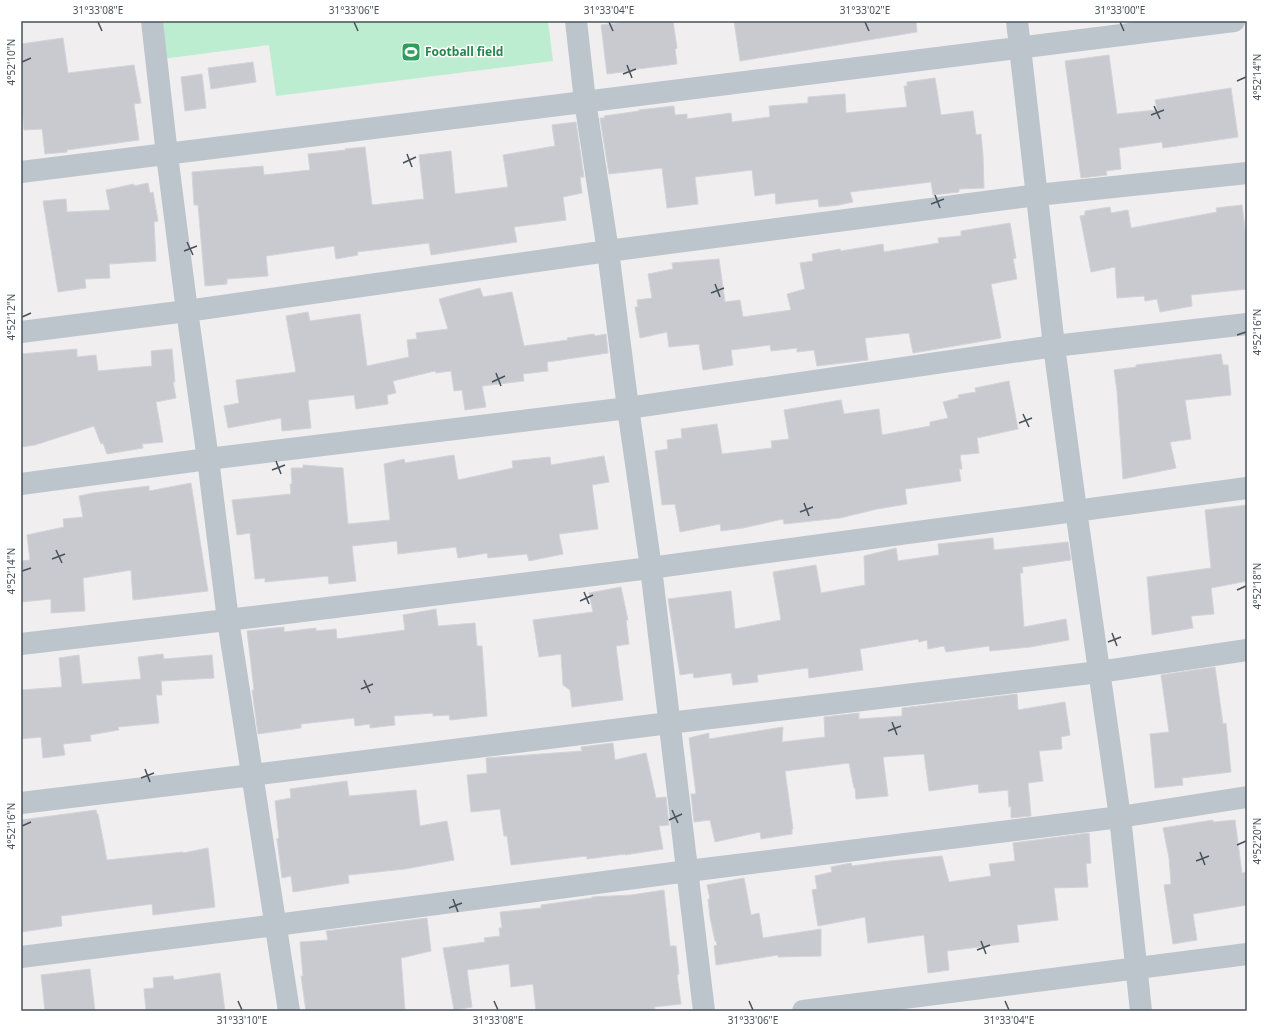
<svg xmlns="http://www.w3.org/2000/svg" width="1268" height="1032" font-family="'Noto Sans',sans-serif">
  <rect width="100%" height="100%" fill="#f0eeee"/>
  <path fill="#bdedd0" d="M 158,21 L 548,21 L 553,61 L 276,96 L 269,45 L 162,59 Z"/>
  <path fill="#c8cad0" stroke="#d2d4d9" d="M 632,21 L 673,21 L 677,48 L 675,49 L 677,64 L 630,70 L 630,71 L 607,74 L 601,25 Z
    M 734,21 L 916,21 L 917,32 L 740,61 Z
    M 63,38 L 68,73 L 134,65 L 141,103 L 134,104 L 139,140 L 67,150 L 67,152 L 45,154 L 42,129 L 24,130 L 21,99 L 21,44 Z
    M 1109,55 L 1117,114 L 1157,110 L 1155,100 L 1231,88 L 1238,137 L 1163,148 L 1162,142 L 1119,148 L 1121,169 L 1106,171 L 1107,175 L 1081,178 L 1065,61 Z
    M 253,62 L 256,82 L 211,89 L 208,68 Z
    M 202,74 L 206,108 L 185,111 L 181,77 Z
    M 935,78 L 941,115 L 973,111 L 976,135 L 981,134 L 983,155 L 984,188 L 959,189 L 959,192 L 933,195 L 931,182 L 850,192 L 853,202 L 839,205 L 819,207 L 818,199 L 776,204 L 775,193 L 755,196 L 752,170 L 695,177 L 698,204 L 667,208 L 662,168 L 609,174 L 600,118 L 605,118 L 604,116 L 639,111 L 639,110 L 674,106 L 675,115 L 687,114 L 687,119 L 731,113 L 732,122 L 770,117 L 769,106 L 808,103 L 808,97 L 845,94 L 846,113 L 907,107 L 904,86 L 907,86 L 907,82 Z
    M 576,122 L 584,177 L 580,177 L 582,193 L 563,197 L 566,220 L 514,227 L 517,242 L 431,255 L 429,243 L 357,252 L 358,255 L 336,259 L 334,246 L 266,256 L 268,276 L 227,279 L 227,284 L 205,286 L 198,205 L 194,205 L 192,172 L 263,166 L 264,175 L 310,170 L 308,154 L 346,150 L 345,149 L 365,147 L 372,205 L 424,199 L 419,155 L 451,151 L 455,194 L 508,187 L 503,155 L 555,146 L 552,125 Z
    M 148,183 L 150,193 L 153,192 L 158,221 L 154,222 L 156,261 L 109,264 L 110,278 L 85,279 L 86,288 L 58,292 L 43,201 L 66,199 L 67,212 L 110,210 L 106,190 L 134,184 L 134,186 Z
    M 1242,205 L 1247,243 L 1247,289 L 1191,295 L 1192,306 L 1160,312 L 1157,299 L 1145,301 L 1144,296 L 1117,298 L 1115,267 L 1091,272 L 1080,216 L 1085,215 L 1085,211 L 1110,207 L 1111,213 L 1128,210 L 1131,228 L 1217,212 L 1216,208 Z
    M 1010,223 L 1016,258 L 1013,259 L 1017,279 L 991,284 L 1001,338 L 913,353 L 909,333 L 865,338 L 868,360 L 817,366 L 814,350 L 797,352 L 797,348 L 771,351 L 770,345 L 731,350 L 733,365 L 703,370 L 699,344 L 669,347 L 667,332 L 640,338 L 635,307 L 638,307 L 637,300 L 652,298 L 648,274 L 673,269 L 672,263 L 719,259 L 725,302 L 740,300 L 743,317 L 791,310 L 787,294 L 805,289 L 800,263 L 813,261 L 812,254 L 840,249 L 841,251 L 883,244 L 884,252 L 939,243 L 938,238 L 961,236 L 961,231 Z
    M 480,288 L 483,297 L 512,292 L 524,346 L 568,340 L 567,338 L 594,334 L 595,336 L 606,334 L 608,353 L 547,362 L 548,371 L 523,374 L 524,381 L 482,386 L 486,407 L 465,410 L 462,390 L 454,391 L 451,371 L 436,373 L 435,371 L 393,381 L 396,393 L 387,395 L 388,404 L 356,409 L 354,395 L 308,400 L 311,428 L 282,431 L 281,418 L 228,428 L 224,406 L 239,403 L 236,380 L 296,372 L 286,316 L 308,312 L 310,321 L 360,314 L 367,366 L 409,357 L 407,340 L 417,339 L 416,333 L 448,329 L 439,299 Z
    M 77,349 L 77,357 L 96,355 L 98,371 L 152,366 L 151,351 L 172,349 L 175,382 L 173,382 L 176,398 L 156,402 L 163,442 L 142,444 L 143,448 L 107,454 L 103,443 L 101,444 L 94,426 L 35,445 L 21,447 L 21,354 Z
    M 1221,354 L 1223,365 L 1228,365 L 1231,395 L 1185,400 L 1191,439 L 1170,442 L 1176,468 L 1123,479 L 1117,391 L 1114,370 L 1136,367 L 1136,365 Z
    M 1009,381 L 1018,429 L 977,438 L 979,453 L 960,455 L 962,469 L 959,469 L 961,481 L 905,489 L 907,504 L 877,509 L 840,518 L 784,524 L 783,519 L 743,528 L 721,531 L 720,524 L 680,532 L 675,504 L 662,505 L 655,451 L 668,449 L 667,440 L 682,438 L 681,429 L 717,424 L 722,454 L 772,448 L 771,441 L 789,439 L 784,410 L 841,400 L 844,414 L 879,409 L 882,435 L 930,426 L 930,422 L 948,418 L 943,402 L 959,398 L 958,395 L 976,392 L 975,388 Z
    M 454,455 L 458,480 L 513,468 L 512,461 L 550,457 L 551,465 L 604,456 L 609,482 L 592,485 L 598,529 L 559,534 L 563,554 L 529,561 L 527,554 L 488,558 L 487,553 L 458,558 L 456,547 L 398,554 L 397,541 L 352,546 L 356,581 L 329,584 L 328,576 L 265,582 L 265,578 L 255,579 L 250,533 L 237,535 L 232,500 L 291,494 L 290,484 L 292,484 L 291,468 L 303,468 L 303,465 L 343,468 L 348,524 L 390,520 L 384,464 L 404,459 L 405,463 Z
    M 191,483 L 208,591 L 133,600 L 131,570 L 83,578 L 85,611 L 51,613 L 51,599 L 21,602 L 21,561 L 30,560 L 27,535 L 64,527 L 63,519 L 83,517 L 79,496 L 93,493 L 149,486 L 149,491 Z
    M 1247,505 L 1247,581 L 1211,588 L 1214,614 L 1191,616 L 1193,628 L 1152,635 L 1147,577 L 1211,568 L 1205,510 Z
    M 993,538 L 994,550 L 1068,542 L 1071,560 L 1022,567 L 1023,573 L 1020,573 L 1024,627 L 1066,619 L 1069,640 L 1030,647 L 990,651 L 989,646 L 946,652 L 944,646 L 928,649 L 927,640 L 919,642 L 918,639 L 860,649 L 863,670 L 809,678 L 808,668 L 757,675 L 758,682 L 733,685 L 731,673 L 694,678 L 693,673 L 680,675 L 668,599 L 731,591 L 735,629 L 781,620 L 773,572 L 816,565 L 821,593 L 865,585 L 864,556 L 896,548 L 898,561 L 939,555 L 938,544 Z
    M 621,587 L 628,620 L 626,620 L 629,644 L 616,646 L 623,700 L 572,707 L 570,690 L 563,685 L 561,654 L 539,657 L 533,620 L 593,612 L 589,593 Z
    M 436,609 L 438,626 L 475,623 L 477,646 L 482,646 L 487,716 L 450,720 L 449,715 L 433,716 L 433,713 L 394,716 L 395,725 L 370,728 L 370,724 L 355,726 L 354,718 L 301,724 L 301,728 L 258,734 L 252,690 L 254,690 L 247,631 L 284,627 L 284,632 L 316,628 L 316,631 L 336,629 L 337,639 L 405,630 L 403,615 Z
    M 163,654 L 164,659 L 212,655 L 214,678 L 161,681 L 162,695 L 156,695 L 159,723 L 118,727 L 119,730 L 90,735 L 91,741 L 63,744 L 65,755 L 43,758 L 41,737 L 21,739 L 21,690 L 62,687 L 59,658 L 79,655 L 82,684 L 141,679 L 138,657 Z
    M 1215,667 L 1223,724 L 1226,723 L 1231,772 L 1182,778 L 1183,785 L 1155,788 L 1150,734 L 1169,732 L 1161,675 Z
    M 1017,694 L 1018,710 L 1065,702 L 1070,735 L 1061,737 L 1062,749 L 1039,751 L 1043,781 L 1028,783 L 1031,816 L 1011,818 L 1011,806 L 1009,807 L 1008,790 L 979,793 L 978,784 L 929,791 L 924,754 L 883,757 L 888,796 L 856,799 L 855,788 L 854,788 L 849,763 L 785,771 L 793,829 L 792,829 L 792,834 L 761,839 L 760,832 L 715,842 L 710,820 L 694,822 L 691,794 L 696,794 L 689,738 L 709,733 L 709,739 L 783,727 L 782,742 L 825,737 L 824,717 L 859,713 L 859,719 L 902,716 L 902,708 Z
    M 613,743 L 615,760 L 646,753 L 656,798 L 666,797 L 669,825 L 659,826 L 663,849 L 625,855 L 625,854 L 587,859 L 587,856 L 511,865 L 507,836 L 504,836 L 500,809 L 471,812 L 467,775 L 487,773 L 486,758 L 582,751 L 581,747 Z
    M 347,781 L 349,796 L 416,790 L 420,826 L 447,821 L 454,860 L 405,869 L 348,875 L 349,883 L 293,892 L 291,876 L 282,878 L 277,839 L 279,838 L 275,801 L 291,798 L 290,789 Z
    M 96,810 L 97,814 L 98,814 L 107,860 L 183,852 L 183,853 L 208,848 L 215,907 L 153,915 L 152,904 L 61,916 L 62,926 L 21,932 L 21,820 Z
    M 1213,820 L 1213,822 L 1235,820 L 1242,873 L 1247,872 L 1247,905 L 1193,914 L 1197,940 L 1173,944 L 1164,885 L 1171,884 L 1169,858 L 1163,828 Z
    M 1089,833 L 1091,863 L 1086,864 L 1088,887 L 1054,888 L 1058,920 L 1017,925 L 1019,942 L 947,951 L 949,970 L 928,973 L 924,935 L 868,943 L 865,917 L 818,926 L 812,890 L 817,889 L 815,876 L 832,872 L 831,867 L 851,863 L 852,866 L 889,861 L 942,856 L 949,882 L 991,876 L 989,864 L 1015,861 L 1013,843 Z
    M 744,878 L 751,915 L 759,913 L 763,938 L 821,929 L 821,956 L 778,957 L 778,955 L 716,965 L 714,946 L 717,945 L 716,941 L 715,941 L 710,917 L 708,899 L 710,899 L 707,885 Z
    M 664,890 L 670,946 L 676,946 L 679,974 L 677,975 L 681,1004 L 654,1007 L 655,1009 L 644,1011 L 536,1011 L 533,984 L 511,987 L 509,964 L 467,970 L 472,1007 L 454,1010 L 443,948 L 485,942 L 484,938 L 500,936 L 499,928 L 502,928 L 500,912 L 541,908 L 541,905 L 592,898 L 592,897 L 631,895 Z
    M 427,918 L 431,951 L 401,958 L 405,1011 L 306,1011 L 301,976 L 303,976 L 300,942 L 328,940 L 326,931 Z
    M 90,969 L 95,1011 L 45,1011 L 41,975 Z
    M 220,973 L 225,1011 L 146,1011 L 144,989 L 154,988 L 153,978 L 173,976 L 174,980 Z"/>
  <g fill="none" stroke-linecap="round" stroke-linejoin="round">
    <path stroke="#bdc5cc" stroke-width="22" d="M 152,21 L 167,155 L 187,311 L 208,459 L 228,620 L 289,1011
      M 576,21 L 585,101 L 608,251 L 628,408 L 651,568 L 704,1011
      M 1017,21 L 1054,346 L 1076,510 L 1120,817 L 1141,1011
      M 21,172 L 1234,21
      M 21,332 L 187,311 L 608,251 L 1037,195 L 1247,173
      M 21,484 L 208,459 L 628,408 L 1054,346 L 1247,324
      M 21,644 C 231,620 440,595 650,568 C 849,542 1048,513 1247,488
      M 21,803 L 252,775 L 669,723 L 1099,672 L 1247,650
      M 21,957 L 276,925 L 688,871 L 1120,817 L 1247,797
      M 803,1011 L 1247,954"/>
  </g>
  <path fill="none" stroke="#47515a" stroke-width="1.5" d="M 98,22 L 102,31M 354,22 L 358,31M 609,22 L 613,31M 865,22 L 869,31M 1120,22 L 1124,31M 22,62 L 31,58M 627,65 L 632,78M 623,74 L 636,69M 1237,81 L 1246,77M 1154,106 L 1160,119M 1151,115 L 1164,110M 407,154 L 412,167M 403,163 L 416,157M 935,195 L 940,208M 931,204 L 944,199M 187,242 L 193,255M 184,251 L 197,246M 715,284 L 720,297M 711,293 L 724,288M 22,317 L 31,313M 1237,335 L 1246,332M 496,373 L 501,386M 492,382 L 505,376M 1023,414 L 1029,427M 1019,423 L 1032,418M 276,461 L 281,474M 272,470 L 285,465M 804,503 L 809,516M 800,512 L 813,507M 56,550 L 62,563M 52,559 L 65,554M 22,571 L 31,568M 1237,590 L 1246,586M 584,592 L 589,604M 580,601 L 593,595M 1112,633 L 1117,646M 1108,642 L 1121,637M 364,680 L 370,693M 361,689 L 373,684M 892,722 L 897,735M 888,731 L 901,726M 145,769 L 150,782M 141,778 L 154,773M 672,810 L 678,823M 669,820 L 682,814M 22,826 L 31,822M 1237,845 L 1246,841M 1200,852 L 1205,865M 1196,861 L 1209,856M 453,899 L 458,912M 449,908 L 462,903M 981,941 L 986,954M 977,950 L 990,945M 238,1001 L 242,1010M 494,1001 L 498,1010M 749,1001 L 753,1010M 1005,1001 L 1009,1010"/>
  <defs>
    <symbol id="stadium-square" viewBox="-11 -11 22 22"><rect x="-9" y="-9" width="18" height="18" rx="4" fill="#2e9e5b" stroke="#fff"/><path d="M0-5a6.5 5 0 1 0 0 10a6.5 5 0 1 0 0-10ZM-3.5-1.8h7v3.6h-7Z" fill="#fff"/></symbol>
  </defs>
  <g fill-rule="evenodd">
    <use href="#stadium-square" x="400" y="41" width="22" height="22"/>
  </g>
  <g text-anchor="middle" stroke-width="3" stroke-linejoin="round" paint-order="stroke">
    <g font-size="12" font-weight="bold" fill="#27864d" stroke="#fff" text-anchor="start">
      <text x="425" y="56">Football field</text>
    </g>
  </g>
  <rect width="1268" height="1032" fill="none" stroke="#ffffff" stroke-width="44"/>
  <rect x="22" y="22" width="1224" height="988" fill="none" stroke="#47515a" stroke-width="1.5"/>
  <g font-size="10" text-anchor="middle" fill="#47515a">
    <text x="98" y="14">31°33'08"E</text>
    <text x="354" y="14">31°33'06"E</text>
    <text x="609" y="14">31°33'04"E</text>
    <text x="865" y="14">31°33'02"E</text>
    <text x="1120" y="14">31°33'00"E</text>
    <text transform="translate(11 62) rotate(-90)" y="4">4°52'10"N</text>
    <text transform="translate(1257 77) rotate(-90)" y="4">4°52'14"N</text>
    <text transform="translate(11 317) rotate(-90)" y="4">4°52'12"N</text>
    <text transform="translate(1257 332) rotate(-90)" y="4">4°52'16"N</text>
    <text transform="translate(11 571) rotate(-90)" y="4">4°52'14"N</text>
    <text transform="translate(1257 586) rotate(-90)" y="4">4°52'18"N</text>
    <text transform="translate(11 826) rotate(-90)" y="4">4°52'16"N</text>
    <text transform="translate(1257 841) rotate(-90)" y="4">4°52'20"N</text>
    <text x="242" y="1024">31°33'10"E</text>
    <text x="498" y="1024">31°33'08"E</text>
    <text x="753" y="1024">31°33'06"E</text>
    <text x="1009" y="1024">31°33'04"E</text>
  </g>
</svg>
